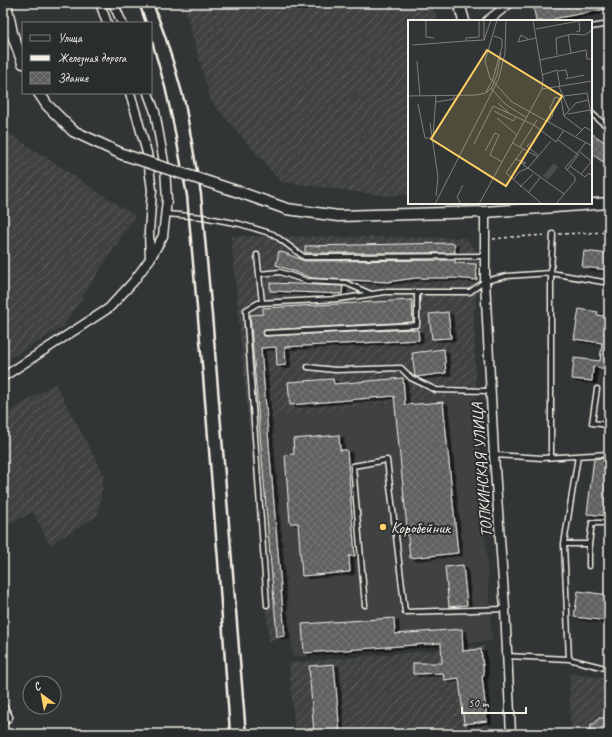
<svg xmlns="http://www.w3.org/2000/svg" width="612" height="737" font-family="Caveat,sans-serif">
  <defs>
    <pattern id="industrial-furrows" width="10" height="10" patternUnits="userSpaceOnUse"><rect width="10" height="10" fill="#404242"/><path d="M-1 1l2-2M0 10L10 0M9 11l2-2" fill="none" stroke="#5c5e5d"/></pattern>
    <pattern id="building-cross-hatch" width="8" height="8" patternUnits="userSpaceOnUse"><rect width="8" height="8" fill="#5f605f"/><path d="M0 0l8 8M0 8l8-8" fill="none" stroke="#777776"/></pattern>
    <filter id="shadow"><feDropShadow dx="4.5" dy="2.5" stdDeviation="0" flood-color="#0009"/></filter>
  </defs>
  <rect width="100%" height="100%" fill="#323535"/>
  <filter id="ink" filterUnits="userSpaceOnUse"><feTurbulence type="fractalNoise" baseFrequency=".025" numOctaves="2"/><feDisplacementMap in="SourceGraphic" scale="8" xChannelSelector="R" yChannelSelector="G"/><feConvolveMatrix kernelMatrix="1 2 1 2 8 2 1 2 1" color-interpolation-filters="sRGB"/></filter>
  <g filter="url(#ink)">
    <path fill="#404242" d="M 476,394 L 492,641 L 293,657 L 273,417 Z"/>
    <path fill="url(#industrial-furrows)" d="M 183,3 L 431,3 L 438,21 L 409,21 L 409,194 L 388,196 L 281,182 L 211,101 Z
      M 3,129 L 4,130 L 135,216 L 63,327 L 3,362 Z
      M 231,236 L 466,238 L 477,252 L 479,272 L 474,315 L 476,394 L 273,417 L 291,637 L 269,641 Z
      M 55,383 L 104,475 L 98,515 L 50,545 L 33,512 L 3,527 L 3,416 Z
      M 484,646 L 490,734 L 295,734 L 289,663 Z
      M 569,673 L 609,679 L 609,734 L 571,734 Z"/>
    <path fill="url(#building-cross-hatch)" stroke="#f4f1e8" filter="url(#shadow)" d="M 533,3 L 604,3 L 606,9 L 553,19 L 553,21 L 536,21 Z
      M 591,133 L 609,145 L 609,153 L 603,162 L 591,153 Z
      M 454,243 L 455,253 L 305,253 L 305,246 Z
      M 279,251 L 305,261 L 455,260 L 455,263 L 476,264 L 477,280 L 453,278 L 416,278 L 387,282 L 312,278 L 276,265 Z
      M 584,251 L 609,254 L 609,270 L 582,267 Z
      M 270,283 L 343,286 L 342,294 L 270,291 Z
      M 412,300 L 413,322 L 266,330 L 263,332 L 263,335 L 266,336 L 413,329 L 413,330 L 418,330 L 419,340 L 285,347 L 286,365 L 277,366 L 276,347 L 261,348 L 285,636 L 277,637 L 250,315 L 263,314 L 263,308 Z
      M 579,309 L 598,312 L 597,315 L 609,317 L 609,369 L 593,367 L 592,381 L 572,379 L 574,358 L 600,361 L 602,343 L 574,339 Z
      M 448,312 L 451,338 L 432,339 L 429,314 Z
      M 444,349 L 446,373 L 416,377 L 415,376 L 412,353 Z
      M 403,378 L 405,405 L 443,402 L 458,553 L 410,558 L 394,396 L 290,405 L 288,382 L 333,379 L 334,384 Z
      M 339,435 L 340,450 L 347,450 L 355,556 L 349,556 L 350,572 L 302,576 L 298,523 L 290,523 L 285,455 L 294,454 L 293,439 Z
      M 594,458 L 609,459 L 609,516 L 587,514 Z
      M 463,565 L 467,605 L 449,607 L 445,567 Z
      M 578,591 L 609,595 L 609,621 L 574,617 Z
      M 394,618 L 395,634 L 462,629 L 463,651 L 481,649 L 484,676 L 482,676 L 487,721 L 464,724 L 459,678 L 444,680 L 443,673 L 413,674 L 413,663 L 442,663 L 441,643 L 304,653 L 302,624 Z
      M 334,664 L 340,734 L 314,734 L 309,666 Z
      M 599,718 L 608,718 L 609,723 L 609,734 L 590,734 L 591,724 L 594,724 Z"/>
    <g fill="none" stroke-linecap="round" stroke-linejoin="round">
      <defs>
        <path id="service" d="M 591,27 L 609,24
          M 591,113 L 609,128
          M 166,214 L 203,217 L 240,224 L 273,234 L 304,257 L 330,257 L 485,256
          M 257,255 L 262,303
          M 259,274 L 280,272 L 307,281 L 346,283 L 371,294
          M 266,333 L 364,328 L 417,325 L 417,292
          M 308,367 L 335,370 L 401,368 L 411,378 L 436,390 L 490,391
          M 597,389 L 592,423 L 609,425
          M 494,455 L 542,458 L 609,454
          M 578,456 L 564,544 L 569,659 L 609,669
          M 551,457 L 551,273 L 553,234
          M 564,544 L 589,544 L 592,523 L 609,523
          M 589,544 L 589,566
          M 267,605 L 246,310 L 258,303 L 339,299 L 385,292 L 470,292 L 485,281 L 507,276 L 551,273 L 609,283
          M 365,605 L 353,466 L 387,460 L 405,612 L 505,609
          M 507,656 L 569,659"/>
        <path id="minor" d="M 100,3 L 107,23
          M 113,3 L 122,23
          M 487,21 L 510,3
          M 130,93 L 137,117 L 147,153 L 152,190 L 149,232 L 150,259
          M 485,212 L 485,281 L 494,455 L 505,609 L 511,734
          M 3,377 L 109,308 L 133,282 L 150,259 L 163,236 L 167,200 L 165,168 L 155,112 L 148,93
          M 3,708 L 8,717 L 3,721"/>
        <path id="tertiary" d="M 6,3 L 12,33 L 23,63
          M 459,3 L 464,21
          M 39,93 L 47,105 L 73,131 L 122,154
          M 239,192 L 287,209 L 338,216 L 485,212 L 609,203"/>
      </defs>
      <use href="#service" stroke="#f4f1e8" stroke-width="7"/>
      <use href="#minor" stroke="#f4f1e8" stroke-width="11"/>
      <use href="#tertiary" stroke="#f4f1e8" stroke-width="13"/>
      <path stroke="#f4f1e8" stroke-width="1.5" stroke-dasharray="3 3" stroke-linecap="butt" d="M 559,234 L 609,232
        M 493,239 L 512,237 L 547,235"/>
      <use href="#service" stroke="#2a2d2e" stroke-width="4"/>
      <use href="#minor" stroke="#2a2d2e" stroke-width="8"/>
      <use href="#tertiary" stroke="#2a2d2e" stroke-width="10"/>
      <path stroke="#f4f1e8" stroke-width="2.5" d="M 139,3 L 146,23
        M 153,3 L 165,36 L 175,68 L 185,103 L 201,194 L 213,326 L 246,734
        M 151,38 L 165,87 L 174,127 L 187,196 L 201,352 L 218,561 L 230,734"/>
      <defs>
        <path id="tertiary-bridge" d="M 122,154 L 239,192"/>
      </defs>
      <use href="#tertiary-bridge" stroke="#f4f1e8" stroke-width="13" stroke-linecap="butt"/>
      <use href="#tertiary-bridge" stroke="#2a2d2e" stroke-width="10"/>
    </g>
  </g>
  <circle fill="#ffd166" stroke="#2a2d2e" stroke-width="1.5" cx="383" cy="527" r="4"/>
  <g text-anchor="middle" stroke-width="4" stroke-linejoin="round" paint-order="stroke">
    <g font-size="16" fill="#f4f1e8" stroke="#2a2d2e">
      <text transform="translate(481 470) rotate(-94)" y="6">ТОПКИНСКАЯ УЛИЦА</text>
    </g>
    <g font-size="16" fill="#f4f1e8" stroke="#2a2d2e" text-anchor="start">
      <text x="391" y="533">Коробейник</text>
    </g>
  </g>
  <g transform="translate(408 20)">
    <rect width="184" height="184" fill="#323535"/>
    <path d="M 146,143 L 150,147 L 140,160 L 135,156 Z" fill="#4b4d4c"/>
    <path fill="none" stroke="#80807d" stroke-width="1" d="M 18,0 L 18,17 L 26,18M 71,0 L 71,17 L 58,18 L 58,21 L 76,20M 76,0 L 76,20 L 83,0M 89,0 L 77,41 L 82,58 L 104,82 L 184,126M 128,9 L 176,0M 168,12 L 172,11 L 171,1M 160,14 L 163,33M 120,19 L 113,15 L 110,22 L 128,18M 4,25 L 58,21M 149,35 L 148,18 L 164,14 L 177,15 L 184,10M 132,40 L 178,30 L 179,39 L 184,39M 9,41 L 12,76M 150,51 L 158,50 L 160,58M 134,55 L 149,50 L 152,67M 157,59 L 176,55M 151,67 L 161,90M 83,68 L 97,84 L 119,98M 134,69 L 184,61M 78,72 L 85,59 L 94,26 L 94,19 L 86,16M 0,76 L 69,75 L 78,73 L 84,67 L 89,55 L 93,32M 153,79 L 156,96 L 174,110M 28,82 L 46,79 L 46,76M 90,83 L 102,94M 10,84 L 17,118 L 25,118 L 28,75M 86,91 L 105,101 L 108,97M 160,94 L 182,90M 156,96 L 168,83 L 180,80M 89,98 L 109,115M 140,102 L 145,95 L 142,88 L 147,77 L 153,79 L 156,76 L 179,73 L 184,99M 22,103 L 30,157 L 28,176M 168,116 L 177,107 L 184,111M 150,120 L 169,134 L 178,122M 105,123 L 130,137M 122,123 L 119,126 L 131,136M 66,124 L 85,86 L 126,105 L 148,122 L 156,110M 112,127 L 129,100M 115,129 L 98,153 L 134,184M 77,131 L 87,113 L 91,115 L 82,135 L 94,142M 172,132 L 183,141M 107,139 L 118,143 L 114,143M 113,143 L 156,174M 162,146 L 171,134M 159,150 L 162,146 L 177,157 L 181,153 L 184,156M 173,154 L 184,141M 105,160 L 111,152 L 120,148 L 143,121M 112,167 L 125,154M 120,173 L 132,158M 27,184 L 91,58 L 97,33 L 98,0M 53,184 L 49,177 L 55,165M 71,184 L 134,69 L 135,59 L 125,0M 148,184 L 167,161 L 167,157 L 157,148 L 169,134"/>
    <path fill="#ffd166" fill-opacity="0.15" stroke="#ffd166" stroke-width="2" d="M 79,30 L 154,76 L 98,166 L 23,119 Z"/>
    <rect width="184" height="184" fill="none" stroke="#f4f1e8" stroke-width="2"/>
  </g>
  <rect width="612" height="737" fill="none" stroke="#2a2d2e" stroke-width="16"/>
  <rect x="8" y="8" width="596" height="721" fill="none" stroke="#f4f1e8" stroke-width="1.5" filter="url(#ink)"/>
  <rect x="22" y="22" width="130" height="72" fill="#2a2d2e" stroke="#7b7b78"/>
  <rect x="30" y="35" width="20" height="6" fill="#2a2d2e" stroke="#7b7b78"/>
  <text x="58" y="42" font-size="12" fill="#f4f1e8">Улица</text>
  <rect x="30" y="55" width="20" height="6" fill="#f4f1e8" stroke="#7b7b78"/>
  <text x="58" y="62" font-size="12" fill="#f4f1e8">Железная дорога</text>
  <rect x="30" y="72" width="20" height="12" fill="url(#building-cross-hatch)" stroke="#7b7b78"/>
  <text x="58" y="82" font-size="12" fill="#f4f1e8">Здание</text>
  <g transform="translate(42 695) rotate(328)"><circle r="19" fill="#2a2d2e" stroke="#7b7b78"/>
  <path d="M0-3L7 15L0 10L-7 15Z" fill="#ffd166"/>
  <text y="-6" font-size="11" font-weight="bold" text-anchor="middle" fill="#f4f1e8">С</text>
  </g>
  <path d="M462 707v6h64v-6" fill="none" stroke="#f4f1e8" stroke-width="2"/>
  <text x="468" y="707" font-size="12" fill="#f4f1e8" stroke="#2a2d2e" stroke-width="3" paint-order="stroke">50 m</text>
</svg>
